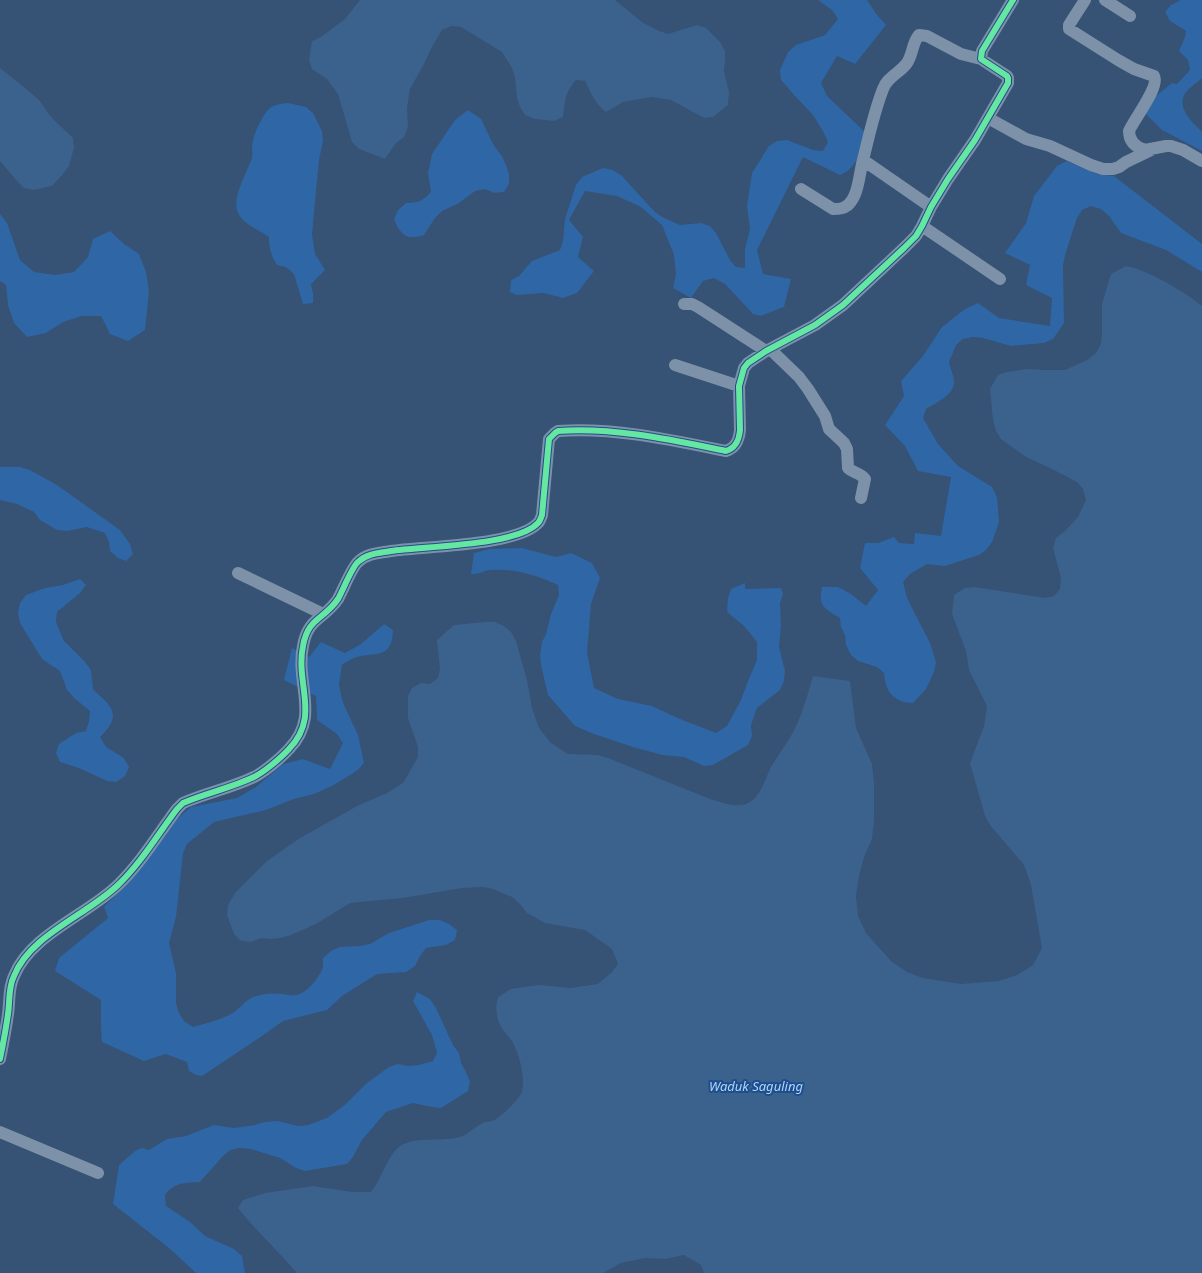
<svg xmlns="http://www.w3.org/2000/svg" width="1202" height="1273" font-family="'Noto Sans',sans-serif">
  <rect width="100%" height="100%" fill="#365274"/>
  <path fill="#2f66a5" d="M 818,0 L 867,0 L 877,15 L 886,25 L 855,64 L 837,56 L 821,83 L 827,96 L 866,133 C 861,150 858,168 840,175 L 803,157 L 757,250 L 763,274 L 791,279 L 784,307 L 761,316 L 753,314 L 725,284 L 714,278 L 703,281 L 691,298 L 673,288 L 676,274 L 674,255 L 662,225 L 641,207 L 617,196 L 585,191 L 569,220 L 583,237 L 578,257 L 594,271 L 577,293 L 563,298 L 544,293 L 517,295 L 510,292 L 511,280 L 519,276 L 532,261 L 560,250 L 563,241 L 565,219 L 576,185 L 582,177 L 603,168 L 613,170 L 622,176 L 654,211 L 662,217 L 680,225 L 701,223 L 710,226 L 716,233 L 730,260 L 736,267 L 745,268 L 745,249 L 750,229 L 747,206 L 752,173 L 769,146 L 777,141 L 787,140 L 813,150 L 823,151 L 828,142 L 824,133 L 813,115 L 795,96 L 781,80 L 780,70 L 788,52 L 796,45 L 825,35 L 838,19 L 832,10 Z
    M 1181,0 L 1202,0 L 1202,78 C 1197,83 1191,86 1187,91 C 1174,106 1192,122 1202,132 L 1202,151 L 1162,130 L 1145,113 L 1156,96 L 1172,83 L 1177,84 L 1190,70 L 1188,60 L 1179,51 L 1185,37 L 1186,31 L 1170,21 L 1165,12 L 1171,5 Z
    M 288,103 L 306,107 L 313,113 L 322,131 L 323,141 L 319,160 L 312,234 L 315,254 L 325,270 L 311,284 L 313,293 L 313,303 L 303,304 L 294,274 L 286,267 L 277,265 C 271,256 269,248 269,237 C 259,230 243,224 238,213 C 231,199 247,172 252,158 C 253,154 252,150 252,146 C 253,135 261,118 268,110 C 273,104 281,104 288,103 Z
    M 468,110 L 481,119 L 493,144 L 502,156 L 506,165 L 509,174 L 509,184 L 504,192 L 494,193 L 485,189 L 475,191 L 459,203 L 442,211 L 435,218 L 424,235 C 407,241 400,235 394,219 L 398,210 L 406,203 C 417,203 423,201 431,192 L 428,173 L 432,154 L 455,120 Z
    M 1067,161 L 1097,174 L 1114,176 L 1202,244 L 1202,272 L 1166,250 L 1121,233 L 1109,216 L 1101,209 L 1091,206 L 1082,210 L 1077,218 L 1065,255 L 1063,265 L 1064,323 L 1053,339 L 1044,343 L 1011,346 L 983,338 L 973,337 L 963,339 L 956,345 L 949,362 C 950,368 954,375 954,381 C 955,395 936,403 926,409 L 923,418 L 938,444 L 958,466 L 992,487 L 997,497 L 999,522 L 992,542 L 986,550 L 979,555 L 945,566 L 927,564 L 910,574 L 903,582 L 907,598 L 930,643 L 936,662 L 934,672 L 926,689 L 913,703 C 894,703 885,691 884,673 L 877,667 L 858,661 L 851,655 L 846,645 L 845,635 L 841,627 L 840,618 C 824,608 818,607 822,587 L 838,587 L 851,594 L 866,606 L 878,590 L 860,568 L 865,543 L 878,543 L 894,537 L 899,543 L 914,544 L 915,533 L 941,536 L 951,477 L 918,471 L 905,446 L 885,425 L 904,396 L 901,381 L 923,356 L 942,327 L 965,309 L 978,303 L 999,318 L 1050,326 L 1052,298 L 1026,285 L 1030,265 L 1005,253 L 1026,223 L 1034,196 L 1057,166 Z
    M 0,214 L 7,223 L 20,260 L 34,272 L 55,275 L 74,272 L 88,257 L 93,239 L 110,231 L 124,244 L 139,254 L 146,272 L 149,292 L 145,330 L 128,341 L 110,334 L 101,316 L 82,316 L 63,322 L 46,333 L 27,337 L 14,323 L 8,305 L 6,285 L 0,281 Z
    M 0,467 L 20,467 L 30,470 L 57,485 L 120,530 L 130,544 L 133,554 L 126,561 L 118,558 L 110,551 L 109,542 L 105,533 L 87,527 L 67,531 L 57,530 L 40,520 L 34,512 L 17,504 L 0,500 Z
    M 522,548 L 556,557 L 571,553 L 592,563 L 600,578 L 591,604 L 587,653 L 594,688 L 618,699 L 652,706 L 680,719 L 716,733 L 727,726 L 741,700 L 748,681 L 757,660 L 757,642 L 744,626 L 727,612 L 728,598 L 731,589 L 745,583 L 745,589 L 781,588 L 783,594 L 780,603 L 781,626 L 779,647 L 785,671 L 784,681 L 780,690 L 757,708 L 751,725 L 752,736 L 748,745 L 713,765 L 704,766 L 684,757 L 662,755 L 633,747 L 594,734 L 575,726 L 548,695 L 541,665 L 540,655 L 542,642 L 546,634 L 551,614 L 559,595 L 558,585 C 537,575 513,568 489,570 C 483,571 477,575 471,574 L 474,553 L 489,549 Z
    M 80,579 L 86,585 L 80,593 L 57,612 L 56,622 L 64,641 L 85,662 L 91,670 L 93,689 C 101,698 117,707 112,721 C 110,727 104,733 100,737 L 106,747 L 124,758 L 129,767 L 125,776 L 116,782 L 107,781 L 79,768 L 60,762 L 56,753 L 59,744 L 76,733 L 86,731 L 89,721 L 90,711 L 74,698 L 67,690 L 60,671 L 42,659 L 20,623 L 18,613 L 20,603 L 26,595 L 45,588 L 63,585 Z
    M 384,624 L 393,630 C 392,664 370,649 350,660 C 347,661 345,663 342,665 L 339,685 L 341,695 L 344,705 L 358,735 L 364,763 L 358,770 L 350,775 L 332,786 L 314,794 L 294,799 L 266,810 L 214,822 L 187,844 L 183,853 L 176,917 L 169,943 L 176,973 L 176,1003 L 179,1013 L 184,1021 L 193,1027 C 206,1023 220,1020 231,1014 C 240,1009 244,1001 253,997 C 264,993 273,993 284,994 C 287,995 292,996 296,995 C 307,993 320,977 323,967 C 323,964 323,960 323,958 L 331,951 L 340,947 L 360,946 L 370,944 L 389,933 L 429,920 L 440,920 L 449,924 L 457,930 L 455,940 L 446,945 L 426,948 L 420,956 L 415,966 L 406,972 L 377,974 L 342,996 L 327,1010 L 283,1021 L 262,1036 L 202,1076 L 196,1075 L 189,1071 L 187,1062 L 166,1054 L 144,1061 L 102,1042 L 101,1027 L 101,1000 L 55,971 L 59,958 L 108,918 L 104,907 L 123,888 L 138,871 L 173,822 L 191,807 L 237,798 L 256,787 L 283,764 L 303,759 L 330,769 L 343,743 L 337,734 L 317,720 L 316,696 L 284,680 L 292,648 L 309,657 L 321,642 L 345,653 L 361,644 Z
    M 417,992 L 430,999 L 436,1008 L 453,1045 L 459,1053 L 461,1063 L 466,1072 L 470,1082 L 468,1091 L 441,1108 L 432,1107 L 413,1103 L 386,1112 L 362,1140 L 353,1157 L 347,1164 L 305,1171 L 296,1168 L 280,1158 L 251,1149 L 239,1148 L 230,1150 L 223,1156 L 200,1182 C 184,1183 175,1182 165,1195 L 166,1206 L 190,1222 L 205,1236 L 234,1249 L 242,1256 L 245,1273 L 196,1273 L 169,1248 L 113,1204 L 119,1165 L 135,1151 L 142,1148 L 149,1150 L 167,1139 L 186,1136 L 214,1125 L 234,1128 L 255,1125 L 264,1122 L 278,1121 L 298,1126 L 308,1125 L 327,1118 L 346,1104 L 367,1083 L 389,1067 L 398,1064 L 408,1066 L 419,1065 L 433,1061 L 437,1053 L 432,1035 L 413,1001 Z"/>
  <path fill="#3b618d" d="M 360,0 L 615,0 L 642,22 L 659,31 L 668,34 L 697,25 L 706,28 L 720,42 L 725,51 L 725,61 L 724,71 L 729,92 L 728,105 L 713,117 L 704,118 L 671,100 L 651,97 L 623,102 L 606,112 C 595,104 591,93 585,81 L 576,80 C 565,92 565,101 563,117 L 554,121 L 535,119 L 525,115 L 520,107 L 517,98 L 515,78 L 512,68 L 502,52 L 461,27 L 451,26 L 442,30 L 432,47 L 423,66 L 410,89 L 407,108 L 408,127 L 404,137 L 396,143 L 385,159 L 359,149 L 352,142 L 338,94 L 327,79 L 312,69 L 309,60 L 312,41 L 321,37 L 345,19 Z
    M 0,68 L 24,87 L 39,100 L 51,117 L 73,138 L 74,148 L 69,166 L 63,174 L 52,186 L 34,190 L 24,188 L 17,181 L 0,161 Z
    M 1126,266 C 1146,269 1187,293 1202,306 L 1202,1273 L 704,1273 L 701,1265 L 684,1255 L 665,1259 L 645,1258 L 621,1263 L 603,1273 L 297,1273 C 278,1251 256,1231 238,1208 L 243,1200 L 265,1193 L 313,1186 L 352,1192 L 371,1192 C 381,1180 388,1154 400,1146 C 415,1136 443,1142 460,1137 C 468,1135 475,1126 483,1123 C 486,1121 489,1122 492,1121 C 500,1118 520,1099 522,1091 C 525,1077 520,1056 513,1043 C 512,1040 508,1037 506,1034 C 497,1022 494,1012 498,997 L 511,989 L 530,986 L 540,985 L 570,988 L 598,984 L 612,972 L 618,964 L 612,949 L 585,930 L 545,923 L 527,913 L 520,904 L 512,897 L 493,889 L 483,887 L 462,888 L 403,898 L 350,903 L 316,924 L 291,935 L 281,938 L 270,939 L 261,938 L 251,942 L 241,941 L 234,934 L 227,915 L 228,905 L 235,893 L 267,861 L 300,838 L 359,805 L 387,793 L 403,783 L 418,757 L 418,747 L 408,718 L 408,696 L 412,688 L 421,683 L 430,684 L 438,678 L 440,669 L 437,640 L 454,625 L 485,622 L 495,622 L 504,626 L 511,632 L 516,641 L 527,680 L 532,708 L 539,728 L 551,743 L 568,754 L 598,755 L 608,758 L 710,799 C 722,802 734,808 746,804 C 760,799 765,779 771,767 C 777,756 786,745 792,734 C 802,716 807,696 813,676 L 850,681 L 856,728 L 872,764 L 874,783 L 874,820 L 872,839 L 864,857 L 859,876 L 856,896 L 858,916 L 866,933 L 891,961 L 907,972 L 923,978 L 961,984 L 999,981 L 1017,975 L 1033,965 L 1042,948 L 1031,885 L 1024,865 L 990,825 L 985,816 L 970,763 L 984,726 L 987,706 L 969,670 L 966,651 L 952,614 L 954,595 L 965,588 L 975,587 L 1045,598 L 1054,596 L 1060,589 L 1061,578 L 1053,548 L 1056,538 L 1065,531 L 1078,517 L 1086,500 L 1083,489 L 1077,482 L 1054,470 L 1026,457 L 1001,439 L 996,431 L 993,420 L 990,389 L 998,375 L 1007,372 L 1026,369 L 1045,370 L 1065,370 L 1087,360 L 1096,353 L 1101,344 L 1102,334 L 1102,304 L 1111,274 Z"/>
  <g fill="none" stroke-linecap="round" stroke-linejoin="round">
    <path stroke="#7d92a8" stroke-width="12" d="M 1085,0 L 1069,25 L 1069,29 L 1118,60 L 1134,69 L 1154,76 C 1160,87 1134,119 1129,131 C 1129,141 1135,147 1145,150 L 1166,146 L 1171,146 L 1183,150 L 1202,161
      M 1105,0 L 1130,16
      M 988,118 L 1026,139 L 1050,146 L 1091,165 L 1103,169 L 1113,169 L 1119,167 L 1126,162 L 1151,150
      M 863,160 L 931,207
      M 801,189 L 833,209 C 839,209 843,209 848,205 C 859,195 859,174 863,160 C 869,136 874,112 883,89 C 887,77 900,73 907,63 C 913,54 912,43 919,35 L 927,36 L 961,54 L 981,59
      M 922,226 L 1000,279
      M 684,304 L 692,304 L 698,307 L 766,351
      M 770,349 L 799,377 L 808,389 L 825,416 L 829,429 L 844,443 L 847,449 L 848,468 C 853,473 861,473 865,479 L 861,498
      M 675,365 L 739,386
      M 238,573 L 323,614
      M 0,1059 C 3,1044 6,1029 8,1014 C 10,1001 8,988 14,976 C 30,935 87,915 118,885 C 141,863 158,834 177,809 L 183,803 C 206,793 231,788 254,777 C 264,772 281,758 289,749 C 321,716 295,684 303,646 C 308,617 324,620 338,599 C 343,590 352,567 358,562 C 367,553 380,553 391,551 C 424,546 517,546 538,523 C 540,521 541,518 542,515 L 549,439 L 555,433 L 558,431 C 614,427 672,440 726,451 C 736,448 739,440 740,430 L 739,386 L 744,368 L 748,363 L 766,351 L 815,325 L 843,305 L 904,248 L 916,236 L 922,226 L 931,207 L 948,179 L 975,140 L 1008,83 L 1008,78 L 1007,76 L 981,59 L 982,51 L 1013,0
      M 0,1132 L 98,1173"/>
    <defs>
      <path id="cycleway" d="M 0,1059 C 3,1044 6,1029 8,1014 C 10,1001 8,988 14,976 C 30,935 87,915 118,885 C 141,863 158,834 177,809 L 183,803 C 206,793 231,788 254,777 C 264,772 281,758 289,749 C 321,716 295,684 303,646 C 308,617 324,620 338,599 C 343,590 352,567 358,562 C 367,553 380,553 391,551 C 424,546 517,546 538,523 C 540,521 541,518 542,515 L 549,439 L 555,433 L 558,431 C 614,427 672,440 726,451 C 736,448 739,440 740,430 L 739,386 L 744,368 L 748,363 L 766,351 L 815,325 L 843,305 L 904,248 L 916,236 L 922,226 L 931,207 L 948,179 L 975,140 L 1008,83 L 1008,78 L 1007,76 L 981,59 L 982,51 L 1013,0"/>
    </defs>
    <use href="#cycleway" stroke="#1b4f8f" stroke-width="8"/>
    <use href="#cycleway" stroke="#66e7a1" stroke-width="6"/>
  </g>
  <g text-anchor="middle" stroke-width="4" stroke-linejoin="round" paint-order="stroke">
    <g font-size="13" font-style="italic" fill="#b5d3f5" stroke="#1b4f8f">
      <text x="756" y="1091">Waduk Saguling</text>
    </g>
  </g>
</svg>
